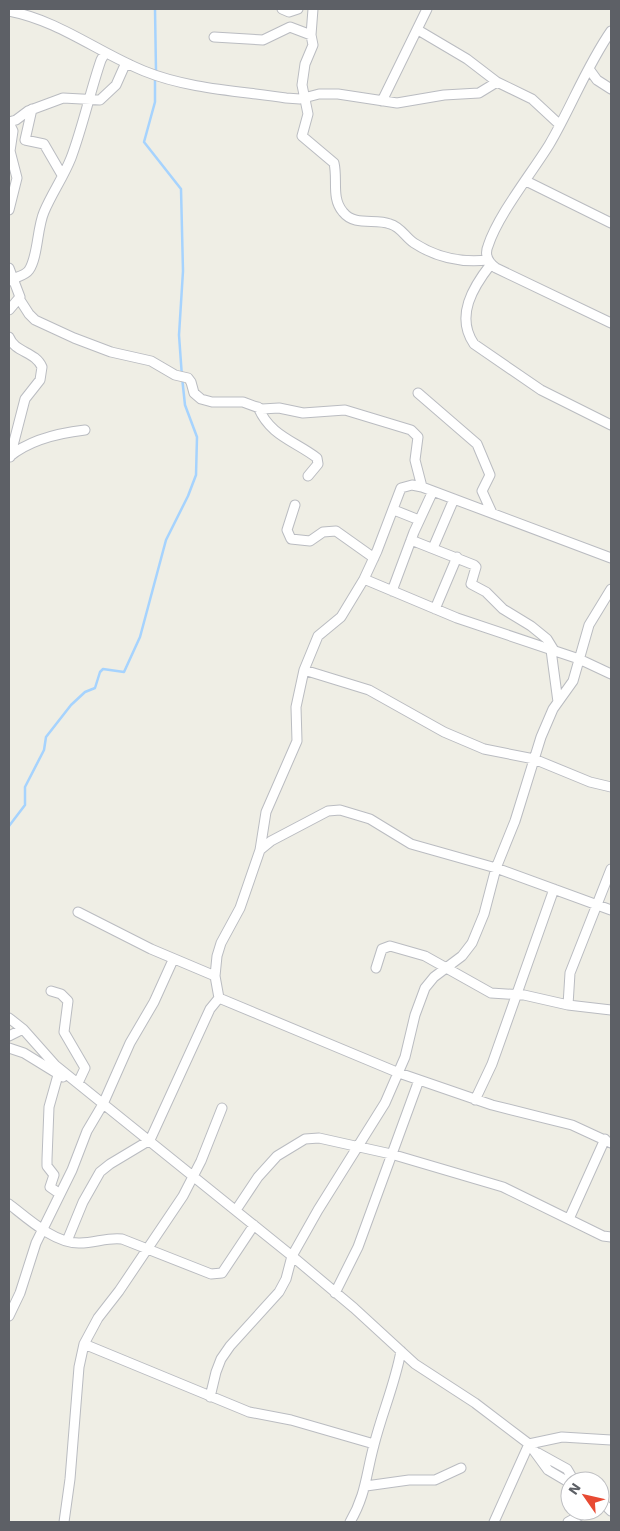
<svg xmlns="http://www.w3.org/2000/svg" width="620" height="1531" font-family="'Work Sans',sans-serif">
  <rect width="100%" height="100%" fill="#efeee5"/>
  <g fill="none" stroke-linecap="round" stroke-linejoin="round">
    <path stroke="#a6d3fe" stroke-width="2.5" d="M 155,9 L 156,72
      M 9,826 L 25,805 L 25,787 L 44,750 L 46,737 L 71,705 L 85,692 L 95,688 L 100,672 L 103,669 L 124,672 L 140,637 L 166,540 L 188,496 L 196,475 L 197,437 L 185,405 L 182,377 L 179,335 L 183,271 L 181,189 L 144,142 L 155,102 L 155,78"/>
    <defs>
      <path id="minor" d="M 282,9 L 289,12 L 298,9
        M 313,9 L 311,35 L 313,45 L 305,64 L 302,85 L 308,114 L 302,136 L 334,163 C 338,180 331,198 343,212 C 355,227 375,218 390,224 C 401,227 405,237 414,243 C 437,258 461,263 488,260
        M 9,11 C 60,21 97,52 144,71 C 188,89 240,91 286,98 L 300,99 L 319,94 L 338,94 L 397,103 L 444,95 L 479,93 L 497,82
        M 418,30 L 467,59 L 497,82 L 532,99 L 560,125
        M 611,31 C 586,67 571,108 549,145 C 531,174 498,215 488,246 C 484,255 489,263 496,268 L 611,323
        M 214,37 L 263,40 L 290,27 L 311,35
        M 589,69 L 597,80 L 611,89
        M 382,101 L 427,9
        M 32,109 L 25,140 L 44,144 L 62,175
        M 9,122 L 16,120 L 28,111 L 63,98 L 100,100 L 116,85 L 124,67 L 129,64
        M 9,123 L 13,131 L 10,151 L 17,178 L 9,210
        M 526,181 L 611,223
        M 491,264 C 473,287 455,316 474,344 L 541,390 L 611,425
        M 9,268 L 20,297 L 9,310
        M 9,281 C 15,277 25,276 29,270 C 38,257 37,228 44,212 C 52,193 63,178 71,158 C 83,126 90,92 101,60 L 105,53
        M 20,300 L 29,314 L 35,320 L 74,338 L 111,352 L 151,361 L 175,375 L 188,378 L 191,382 L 194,393 L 201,399 L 212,402 L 243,402 L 262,409 L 279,408 L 303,413 L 345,410 L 411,430 L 418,437 L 415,460 L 422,487
        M 9,337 C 15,353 35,351 42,367 L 40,380 L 25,399 L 10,457
        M 418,393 L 477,444 L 490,475 L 482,491 L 492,513
        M 258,407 C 270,436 295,441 317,458 L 318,464 L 308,476
        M 9,457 C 29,440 59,433 85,430
        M 295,505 L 287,530 L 291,539 L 310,541 L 323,532 L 336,531 L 374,558
        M 394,510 L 419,520
        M 411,540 L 474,565 L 476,567 L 471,584 L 486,592 L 503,609 L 531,626 L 547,639 L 555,652
        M 433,548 L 454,499
        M 364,579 L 457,618 L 579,659 L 611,674
        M 392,591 L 414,532 L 433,491
        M 435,609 L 457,557
        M 551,650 L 558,702
        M 304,670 L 369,690 L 444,732 L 484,749 L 534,759 L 590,782 L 611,787
        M 260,850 L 266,812 L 297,741 L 296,707 L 304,670 L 318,636 L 341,617 L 364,579 L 377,551 L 401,488 L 412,485 L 422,487 L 611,558
        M 78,912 L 151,949 L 215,976
        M 376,968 L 382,949 L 390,946 L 425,956 L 491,993 L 524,995 L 568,1005 L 611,1010
        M 51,991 L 61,994 L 68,1001 L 64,1032 L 85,1068 L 78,1083
        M 219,998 L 215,976 L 217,956 L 221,943 L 240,908 L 260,850 L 271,841 L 328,811 L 340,810 L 370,819 L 411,844 L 496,868 L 611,910
        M 568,1005 L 570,973 L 611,869
        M 9,1018 L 23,1029 L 55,1065 L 292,1256 L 354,1308 L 415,1364 L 475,1403 L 529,1444 L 548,1470 L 570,1483
        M 9,1036 L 23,1029
        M 9,1048 L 24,1053 L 63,1077
        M 58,1075 L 49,1107 L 47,1159 L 47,1166 L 54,1175 L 50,1187 L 60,1194
        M 475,1100 L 492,1064 L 554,889
        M 9,1204 C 27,1218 55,1244 80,1243 C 95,1243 108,1237 122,1239 L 211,1274 L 222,1273 L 254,1225
        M 236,1210 L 258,1177 L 277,1156 L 305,1139 L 319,1138 L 391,1154 L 503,1187 L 603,1236 L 611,1237
        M 569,1219 L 605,1139
        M 67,1241 L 83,1202 L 100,1172 L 110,1164 L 150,1140 L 210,1009 L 219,998 L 399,1073 L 492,1105 L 572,1125 L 611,1143
        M 335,1293 L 358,1247 L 419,1080
        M 9,1316 L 20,1293 L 36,1243 L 72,1170 L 87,1131 L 103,1104 L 130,1043 L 154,1002 L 173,960
        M 84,1344 L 249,1412 L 291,1420 L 374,1444
        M 210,1397 L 216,1372 L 221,1359 L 230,1346 L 279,1292 L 286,1279 L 292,1256 L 318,1210 L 385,1103 L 405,1057 L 415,1015 L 425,988 L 434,977 L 462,956 L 472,943 L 484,914 L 496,868 L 515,821 L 541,737 L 553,709 L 573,681 L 589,625 L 611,589
        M 538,1453 L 567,1469 L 574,1481
        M 366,1486 L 409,1480 L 435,1480 L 461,1468
        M 600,1500 L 611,1511
        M 64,1522 L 70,1479 L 79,1367 L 84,1344 L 98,1318 L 119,1291 L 183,1196 L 201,1161 L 222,1108
        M 350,1522 C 366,1495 366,1474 374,1445 C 382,1413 395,1384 401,1351
        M 494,1522 L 529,1444 L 562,1437 L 611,1440
        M 568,1522 L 588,1511"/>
    </defs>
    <use href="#minor" stroke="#babcc1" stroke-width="11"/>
    <use href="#minor" stroke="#fff" stroke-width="9"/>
  </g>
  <rect width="620" height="1531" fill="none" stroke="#5d6066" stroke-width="20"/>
  <g transform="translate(585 1496) rotate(304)"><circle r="24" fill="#ffffff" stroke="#bebfc2"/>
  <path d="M0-4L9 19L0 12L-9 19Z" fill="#e84a33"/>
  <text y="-8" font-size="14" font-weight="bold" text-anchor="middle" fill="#5d6066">N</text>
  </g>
</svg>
